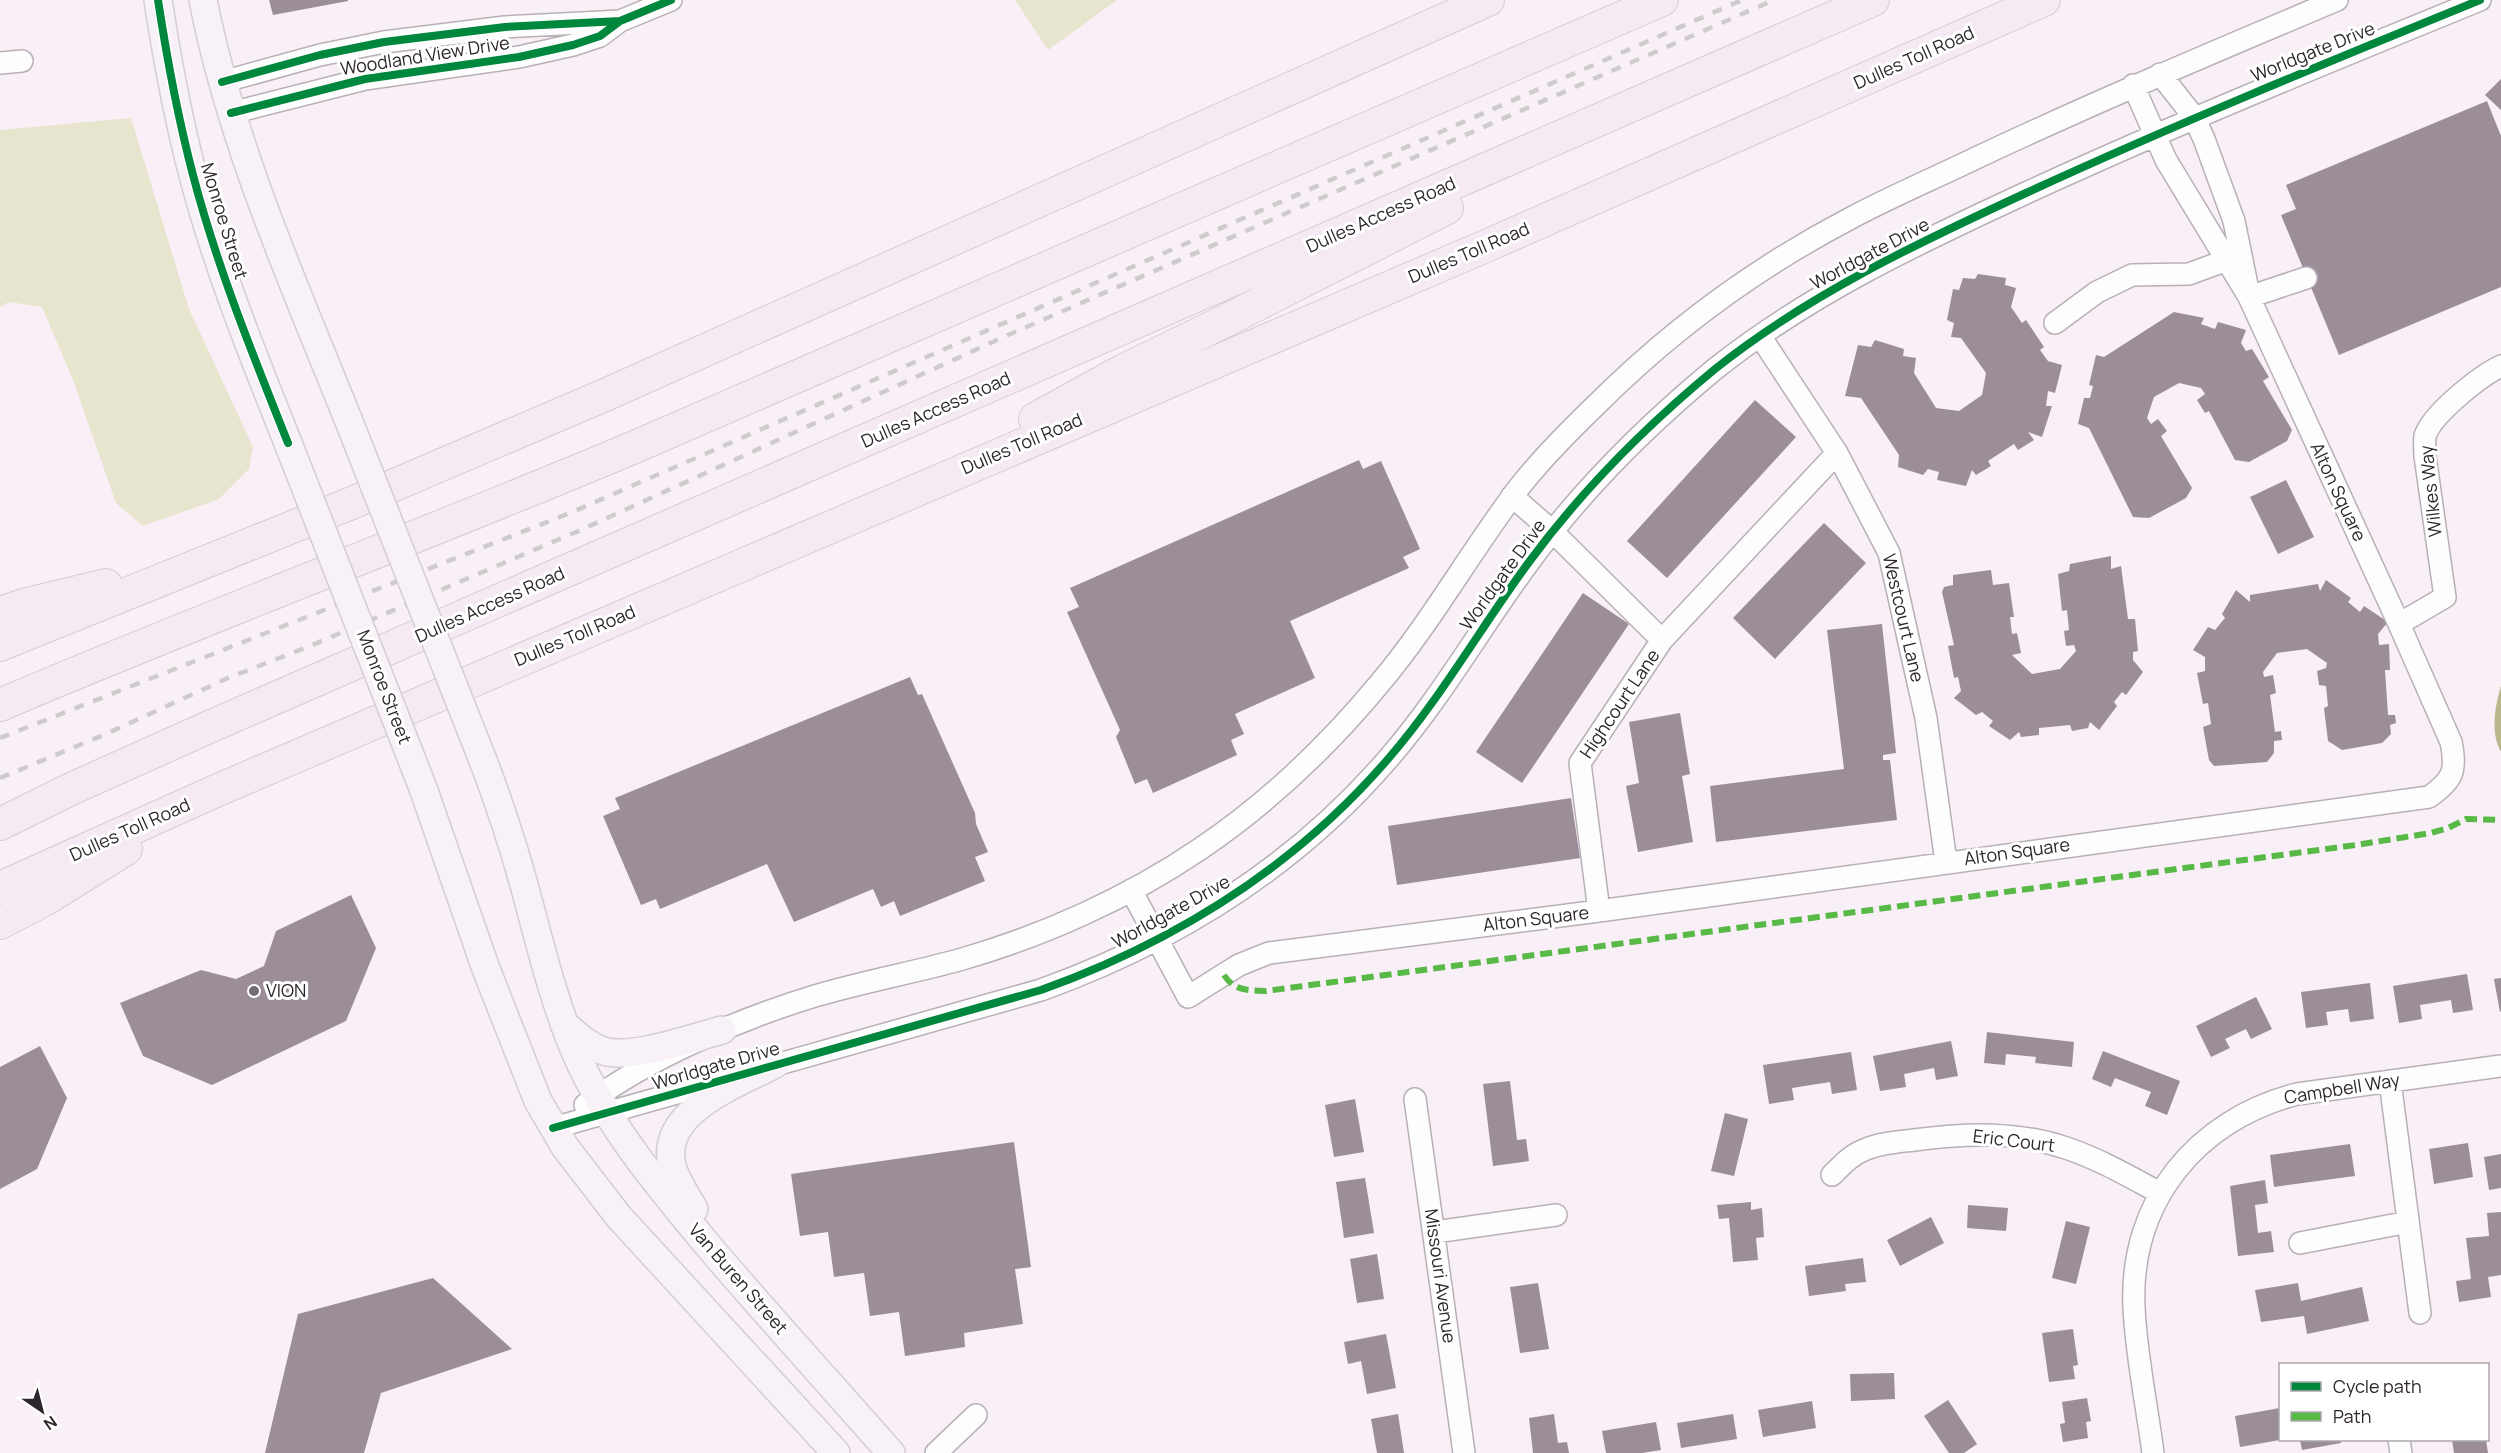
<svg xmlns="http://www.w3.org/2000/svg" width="2501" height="1453" font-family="Manrope,sans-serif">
  <rect width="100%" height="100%" fill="#f9eff7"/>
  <path fill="#e7e5ce" d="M 1015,0 L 1117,0 L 1048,50 Z
    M 131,118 L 189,309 L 253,447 L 249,469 L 219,499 L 143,526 L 116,503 L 73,380 L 42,307 L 9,302 L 0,307 L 0,130 Z"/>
  <path fill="#b9b88d" d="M 2501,686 L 2501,752 C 2490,733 2495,706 2501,686 Z"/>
  <path fill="#9b8e99" d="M 269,0 L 348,0 L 348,1 L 273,15 Z
    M 2501,79 L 2501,110 L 2485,95 Z
    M 2487,101 L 2501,136 L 2501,287 L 2339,355 L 2281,215 L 2296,209 L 2286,185 Z
    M 1978,274 L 2006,278 L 2005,285 L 2016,288 L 2011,307 L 2022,323 L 2026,320 L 2044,347 L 2040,350 L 2048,361 L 2062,365 L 2055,393 L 2048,391 L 2046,406 L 2052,406 L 2042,437 L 2028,432 L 2034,440 L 2018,450 L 2014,444 L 1988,461 L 1991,466 L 1976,475 L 1972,470 L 1966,486 L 1937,480 L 1939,472 L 1928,469 L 1923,475 L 1898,467 L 1899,455 L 1861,398 L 1845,396 L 1858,345 L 1871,347 L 1875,340 L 1904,349 L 1903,356 L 1916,358 L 1914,373 L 1936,408 L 1959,411 L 1982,395 L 1986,373 L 1961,338 L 1951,337 L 1954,323 L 1947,320 L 1953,289 L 1959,290 L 1963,278 L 1975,279 Z
    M 2174,312 L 2204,318 L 2201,324 L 2215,329 L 2218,322 L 2246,330 L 2241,343 L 2246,351 L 2252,349 L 2269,377 L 2263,381 L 2292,430 L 2287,441 L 2249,462 L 2235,460 L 2209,411 L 2205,413 L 2197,400 L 2205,394 L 2201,388 L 2179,383 L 2154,397 L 2147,418 L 2151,424 L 2158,419 L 2167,431 L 2161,436 L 2192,488 L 2186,498 L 2149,518 L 2133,517 L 2089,428 L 2078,424 L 2084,398 L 2090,398 L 2093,386 L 2089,385 L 2096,355 L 2104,357 Z
    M 1755,400 L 1796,437 L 1667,578 L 1627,541 Z
    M 1359,460 L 1363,469 L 1381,461 L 1420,549 L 1403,557 L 1409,568 L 1290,621 L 1315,678 L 1235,714 L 1244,734 L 1231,740 L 1237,755 L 1153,793 L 1147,779 L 1135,784 L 1116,737 L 1120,730 L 1067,612 L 1079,607 L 1070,588 Z
    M 2286,480 L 2314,537 L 2278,554 L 2250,497 Z
    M 1824,523 L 1866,563 L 1775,659 L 1733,618 Z
    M 2111,556 L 2111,569 L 2121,566 L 2128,619 L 2135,619 L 2138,651 L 2133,652 L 2133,660 L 2143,672 L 2126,695 L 2122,692 L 2114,702 L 2117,706 L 2099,730 L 2090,722 L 2088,728 L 2072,731 L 2070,725 L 2039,728 L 2039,735 L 2021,737 L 2019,732 L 2010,740 L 1989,726 L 1993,721 L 1982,712 L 1976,715 L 1954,698 L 1961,691 L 1958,677 L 1954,678 L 1948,646 L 1954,645 L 1942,592 L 1944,587 L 1953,585 L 1953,575 L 1991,570 L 1993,585 L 2009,583 L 2014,617 L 2010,617 L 2012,634 L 2017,633 L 2021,653 L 2012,655 L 2032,674 L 2060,669 L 2076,651 L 2074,645 L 2066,646 L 2064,631 L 2069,630 L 2067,610 L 2062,611 L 2058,574 L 2069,571 L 2070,564 Z
    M 2326,580 L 2351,598 L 2348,602 L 2360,612 L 2364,606 L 2388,622 L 2378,634 L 2379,645 L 2389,644 L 2390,670 L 2385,670 L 2388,715 L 2395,715 L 2396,723 L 2390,725 L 2391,734 L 2382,743 L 2342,750 L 2328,741 L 2324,708 L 2328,706 L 2326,686 L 2319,685 L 2317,671 L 2326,668 L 2327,663 L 2307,649 L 2277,653 L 2263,672 L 2264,677 L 2273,675 L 2276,693 L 2270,695 L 2275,732 L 2281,731 L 2282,740 L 2274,741 L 2274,753 L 2267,762 L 2214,766 L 2209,760 L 2203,727 L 2211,724 L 2208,703 L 2203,704 L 2197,673 L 2205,671 L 2205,657 L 2193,650 L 2208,627 L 2215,630 L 2225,618 L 2222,614 L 2236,590 L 2250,602 L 2250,595 L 2318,584 L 2320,591 Z
    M 1583,593 L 1629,624 L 1522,783 L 1476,752 Z
    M 1882,624 L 1896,753 L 1883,755 L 1883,760 L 1890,760 L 1897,820 L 1716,842 L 1710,786 L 1844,769 L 1827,630 Z
    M 910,677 L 918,695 L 922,694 L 975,813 L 976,824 L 988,852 L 975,857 L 985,881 L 900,916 L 894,901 L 881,907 L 873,889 L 794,922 L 767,864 L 660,909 L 656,899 L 641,905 L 603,816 L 620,809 L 615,798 Z
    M 1680,713 L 1690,774 L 1682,776 L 1693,842 L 1638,852 L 1626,786 L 1639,783 L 1629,722 Z
    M 1571,798 L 1580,858 L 1397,885 L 1388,826 Z
    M 351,895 L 376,948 L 346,1021 L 212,1085 L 143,1056 L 120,1003 L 201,970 L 236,979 L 264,966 L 276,931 Z
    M 2467,974 L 2473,1010 L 2453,1013 L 2451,1000 L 2420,1005 L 2422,1019 L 2399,1023 L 2393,986 Z
    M 2501,978 L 2501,1011 L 2500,1012 L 2494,979 Z
    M 2370,983 L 2374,1019 L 2350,1022 L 2348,1009 L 2326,1012 L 2328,1025 L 2306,1028 L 2301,992 Z
    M 2256,997 L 2272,1029 L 2251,1039 L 2246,1029 L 2225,1039 L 2230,1048 L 2211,1057 L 2196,1026 Z
    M 1987,1032 L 2074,1042 L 2072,1067 L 2035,1063 L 2036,1057 L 2006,1054 L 2005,1065 L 1984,1063 Z
    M 1951,1041 L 1958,1076 L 1936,1080 L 1934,1068 L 1904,1074 L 1906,1087 L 1880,1091 L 1873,1056 Z
    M 40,1046 L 67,1098 L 37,1169 L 0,1189 L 0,1067 Z
    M 2103,1051 L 2180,1081 L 2167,1115 L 2145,1106 L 2151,1092 L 2115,1078 L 2111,1087 L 2092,1079 Z
    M 1851,1052 L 1857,1090 L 1832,1094 L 1830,1082 L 1792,1088 L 1794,1100 L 1769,1104 L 1763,1065 Z
    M 1510,1081 L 1517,1140 L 1526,1139 L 1529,1161 L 1493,1166 L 1483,1084 Z
    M 1355,1099 L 1364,1152 L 1334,1157 L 1325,1105 Z
    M 1725,1113 L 1748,1119 L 1734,1176 L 1711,1171 Z
    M 1014,1142 L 1031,1267 L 1015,1269 L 1023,1324 L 964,1333 L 965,1347 L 905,1356 L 899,1312 L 870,1316 L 864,1273 L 834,1277 L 828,1232 L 800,1236 L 791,1174 Z
    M 2468,1143 L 2473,1177 L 2434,1184 L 2429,1149 Z
    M 2350,1144 L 2355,1176 L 2274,1187 L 2270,1155 Z
    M 2501,1154 L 2501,1188 L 2489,1190 L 2484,1157 Z
    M 1365,1178 L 1374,1233 L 1344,1238 L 1336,1182 Z
    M 2265,1180 L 2268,1203 L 2255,1205 L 2258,1233 L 2271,1231 L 2274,1252 L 2238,1256 L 2230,1186 Z
    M 1751,1202 L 1751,1210 L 1762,1208 L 1764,1237 L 1756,1238 L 1758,1260 L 1733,1262 L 1729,1218 L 1719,1219 L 1717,1205 Z
    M 1968,1205 L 2008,1208 L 2006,1231 L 1967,1228 Z
    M 2501,1212 L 2501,1275 L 2488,1277 L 2491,1297 L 2459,1302 L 2456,1281 L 2471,1279 L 2466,1238 L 2489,1236 L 2487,1213 Z
    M 1931,1217 L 1944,1243 L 1900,1266 L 1887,1240 Z
    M 2066,1221 L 2090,1227 L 2076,1284 L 2052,1278 Z
    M 1377,1254 L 1384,1299 L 1357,1303 L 1350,1259 Z
    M 1863,1258 L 1866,1282 L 1845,1284 L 1846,1291 L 1809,1296 L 1805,1266 Z
    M 433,1278 L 512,1349 L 381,1393 L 364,1453 L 265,1453 L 298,1314 Z
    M 1538,1283 L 1549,1349 L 1520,1353 L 1510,1287 Z
    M 2298,1283 L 2301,1301 L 2362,1287 L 2369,1321 L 2307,1334 L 2304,1316 L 2261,1322 L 2255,1290 Z
    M 2073,1329 L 2078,1365 L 2073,1366 L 2075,1379 L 2049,1382 L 2042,1333 Z
    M 1386,1334 L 1396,1388 L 1367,1394 L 1361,1361 L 1348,1364 L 1344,1342 Z
    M 1894,1373 L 1895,1399 L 1851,1401 L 1850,1374 Z
    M 2087,1398 L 2091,1421 L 2086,1422 L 2088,1438 L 2063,1442 L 2060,1424 L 2065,1423 L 2062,1402 Z
    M 1948,1400 L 1977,1444 L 1964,1453 L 1949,1453 L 1924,1416 Z
    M 1812,1401 L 1816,1428 L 1763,1437 L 1758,1410 Z
    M 2280,1408 L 2280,1440 L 2240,1447 L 2235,1416 Z
    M 1398,1414 L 1404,1453 L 1377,1453 L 1371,1419 Z
    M 1554,1414 L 1558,1443 L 1567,1442 L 1569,1453 L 1533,1453 L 1529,1418 Z
    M 1733,1414 L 1737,1439 L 1681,1448 L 1677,1423 Z
    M 1656,1422 L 1661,1450 L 1642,1453 L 1606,1453 L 1602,1431 Z
    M 2300,1440 L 2340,1440 L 2341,1443 L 2302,1450 Z
    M 2452,1440 L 2486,1440 L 2488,1453 L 2454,1453 Z"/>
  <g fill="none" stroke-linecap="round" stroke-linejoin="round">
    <defs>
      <path id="minor" d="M 0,63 L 22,61
        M 2160,74 L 2194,117 L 2204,139 L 2234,221 L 2247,285
        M 222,82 L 320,55 L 384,42 L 505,27 L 620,21
        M 231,113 L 365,79 L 519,57 L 573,45 L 600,36 L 620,21 L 671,0
        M 2249,297 L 2306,278
        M 2055,323 L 2097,292 L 2132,275 L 2189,274 L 2238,256
        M 1760,336 L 1837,453 L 1889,553 L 1926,718 L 1946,862
        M 1512,496 L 1552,531 L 1662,640
        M 2399,624 L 2445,597 L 2425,456 C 2425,450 2424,442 2425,436 C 2432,414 2480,376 2501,366
        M 1131,890 L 1188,997 L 1239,965 L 1269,953 L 1599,911 L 2429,797 C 2453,780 2457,771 2451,742 L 2399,624 L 2249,297 L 2166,160 L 2133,85
        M 1599,911 L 1580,763 L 1662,640 L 1837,453
        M 2390,1081 L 2420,1313
        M 1415,1099 L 1464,1453
        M 585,1105 C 649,1058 739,1019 815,996 C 862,982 911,973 959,960 C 1043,936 1128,898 1200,849 C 1268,803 1328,746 1380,683 C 1428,626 1465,561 1509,501 C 1532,468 1566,434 1595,406 C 1670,331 1757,267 1851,218 C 1892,196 1935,178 1976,158 C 2095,102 2216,51 2337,0
        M 553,1128 L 1041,990 C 1174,942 1295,867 1388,759 C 1441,698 1481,627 1529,562 C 1582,490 1646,426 1715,369 C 1809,294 1918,243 2026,193 C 2176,124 2328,62 2480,0
        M 1832,1175 C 1842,1165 1851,1155 1864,1150 C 1880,1143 1898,1142 1914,1140 C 1966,1133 2019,1131 2069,1149 C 2101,1160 2130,1177 2160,1193
        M 1435,1232 L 1556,1215
        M 2300,1243 L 2408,1222
        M 2399,1440 L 2401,1453
        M 936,1453 L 976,1415
        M 2153,1453 C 2147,1406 2136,1354 2134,1308 C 2129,1202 2196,1120 2297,1094 L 2501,1066"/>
      <path id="major" d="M 158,0 C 167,59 178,118 193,175 C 217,267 253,355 288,443
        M 203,0 C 232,146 293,282 348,419
        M 484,763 C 500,805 514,848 526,892 C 541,948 554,1003 577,1056 C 609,1128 661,1189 711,1249 C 770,1318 831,1385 891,1453
        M 423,788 L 486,969 L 538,1101 L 565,1147 L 619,1217 L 836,1453
        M 564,1024 C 577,1035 590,1048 607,1052 C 636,1058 692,1038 722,1030
        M 694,1209 C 687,1197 679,1185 674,1172 C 653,1113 736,1085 775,1064"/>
      <path id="highway" d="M 1035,419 L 1122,371 L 1219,324 L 1447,208
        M 0,613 L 27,604 L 106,585
        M 0,645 L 364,498 L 605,395 L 1488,0
        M 0,705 C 211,615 426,535 637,446 L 1662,0
        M 0,824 L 71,789 L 209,727 L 1873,0
        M 0,888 L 218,790 L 1486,246 L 2044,0
        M 0,923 L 46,899 L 126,849"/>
    </defs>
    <use href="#minor" stroke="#b8b0b7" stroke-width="24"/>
    <use href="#major" stroke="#d3ced2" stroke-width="30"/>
    <use href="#highway" stroke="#d3ced2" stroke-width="34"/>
    <use href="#minor" stroke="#fefdfe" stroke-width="21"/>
    <use href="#major" stroke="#f8f1f7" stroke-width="27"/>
    <use href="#highway" stroke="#f5e9f3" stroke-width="32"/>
    <path stroke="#cecbcd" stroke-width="4.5" stroke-dasharray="10 10" stroke-linecap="butt" d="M 0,738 L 570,513 L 1742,0
      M 0,778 L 106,734 L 228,678 L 310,646 L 583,529 L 1008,335 L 1774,0"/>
    <defs>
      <path id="major-bridge" d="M 348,419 L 484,763
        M 288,443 L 423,788"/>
    </defs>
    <use href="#major-bridge" stroke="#d3ced2" stroke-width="30" stroke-linecap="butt"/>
    <use href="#major-bridge" stroke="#f8f1f7" stroke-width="27"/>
    <path stroke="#58b947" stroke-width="6" stroke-dasharray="12 6" stroke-linecap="butt" d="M 1224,975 C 1234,991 1247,990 1266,991 L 2356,845 L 2431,833 L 2448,828 L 2466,819 L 2501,820"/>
    <defs>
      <path id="cycleway" d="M 158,0 C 167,59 178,118 193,175 C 217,267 253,355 288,443
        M 222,82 L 320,55 L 384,42 L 505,27 L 620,21
        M 231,113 L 365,79 L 519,57 L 573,45 L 600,36 L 620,21 L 671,0
        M 553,1128 L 1041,990 C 1174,942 1295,867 1388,759 C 1441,698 1481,627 1529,562 C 1582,490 1646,426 1715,369 C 1809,294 1918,243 2026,193 C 2176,124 2328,62 2480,0"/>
    </defs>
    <use href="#cycleway" stroke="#fff" stroke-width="11"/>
    <use href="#cycleway" stroke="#00873e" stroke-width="8"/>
  </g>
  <circle fill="#746c73" stroke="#fff" stroke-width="2" cx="254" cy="991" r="6"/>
  <g text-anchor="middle" stroke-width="6" stroke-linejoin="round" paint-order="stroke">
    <g font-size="18" fill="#2d262c" stroke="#fff">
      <text transform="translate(2313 52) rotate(-22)" y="6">Worldgate Drive</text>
      <text transform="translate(425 56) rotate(-9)" y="6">Woodland View Drive</text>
      <text transform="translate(1914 58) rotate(-24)" y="6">Dulles Toll Road</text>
      <text transform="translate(1381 215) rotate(-24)" y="6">Dulles Access Road</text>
      <text transform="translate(224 221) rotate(73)" y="6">Monroe Street</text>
      <text transform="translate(1469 253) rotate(-23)" y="6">Dulles Toll Road</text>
      <text transform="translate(1870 254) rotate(-28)" y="6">Worldgate Drive</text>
      <text transform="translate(936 410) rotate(-24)" y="6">Dulles Access Road</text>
      <text transform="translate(1022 444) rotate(-23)" y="6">Dulles Toll Road</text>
      <text transform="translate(2431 491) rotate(-96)" y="6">Wilkes Way</text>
      <text transform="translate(2338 492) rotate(65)" y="6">Alton Square</text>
      <text transform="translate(1503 575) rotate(-54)" y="6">Worldgate Drive</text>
      <text transform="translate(490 605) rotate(-24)" y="6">Dulles Access Road</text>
      <text transform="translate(1903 618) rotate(77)" y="6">Westcourt Lane</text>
      <text transform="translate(575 636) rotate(-23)" y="6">Dulles Toll Road</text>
      <text transform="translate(384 687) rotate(69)" y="6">Monroe Street</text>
      <text transform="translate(1620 704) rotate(-56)" y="6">Highcourt Lane</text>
      <text transform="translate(130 830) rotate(-24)" y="6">Dulles Toll Road</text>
      <text transform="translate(2017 852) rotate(-8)" y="6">Alton Square</text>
      <text transform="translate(1171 912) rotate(-29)" y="6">Worldgate Drive</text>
      <text transform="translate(1536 919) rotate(-7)" y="6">Alton Square</text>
      <text transform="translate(716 1066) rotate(-16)" y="6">Worldgate Drive</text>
      <text transform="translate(2342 1089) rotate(-9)" y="6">Campbell Way</text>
      <text transform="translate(2014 1141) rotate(7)" y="6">Eric Court</text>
      <text transform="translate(1440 1276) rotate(82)" y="6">Missouri Avenue</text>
      <text transform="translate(738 1279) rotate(49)" y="6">Van Buren Street</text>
    </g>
    <g font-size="18" fill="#2d262c" stroke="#fff" text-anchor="start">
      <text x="266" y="997">VION</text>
    </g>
  </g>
  <rect x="2279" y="1363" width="210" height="78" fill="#ffffff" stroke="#aba8ab" stroke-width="1.5"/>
  <rect x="2291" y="1382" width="30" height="9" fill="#00873e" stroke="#aba8ab" stroke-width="1.5"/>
  <text x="2333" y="1393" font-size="18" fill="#2d262c">Cycle path</text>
  <rect x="2291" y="1412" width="30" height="9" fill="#58b947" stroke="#aba8ab" stroke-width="1.5"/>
  <text x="2333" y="1423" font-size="18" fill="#2d262c">Path</text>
  <g transform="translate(42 1411) rotate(145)" stroke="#ffffff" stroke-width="4.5" paint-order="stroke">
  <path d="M0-4.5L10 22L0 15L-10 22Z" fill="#2d262c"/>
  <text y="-9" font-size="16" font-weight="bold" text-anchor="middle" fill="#2d262c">N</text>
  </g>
</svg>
